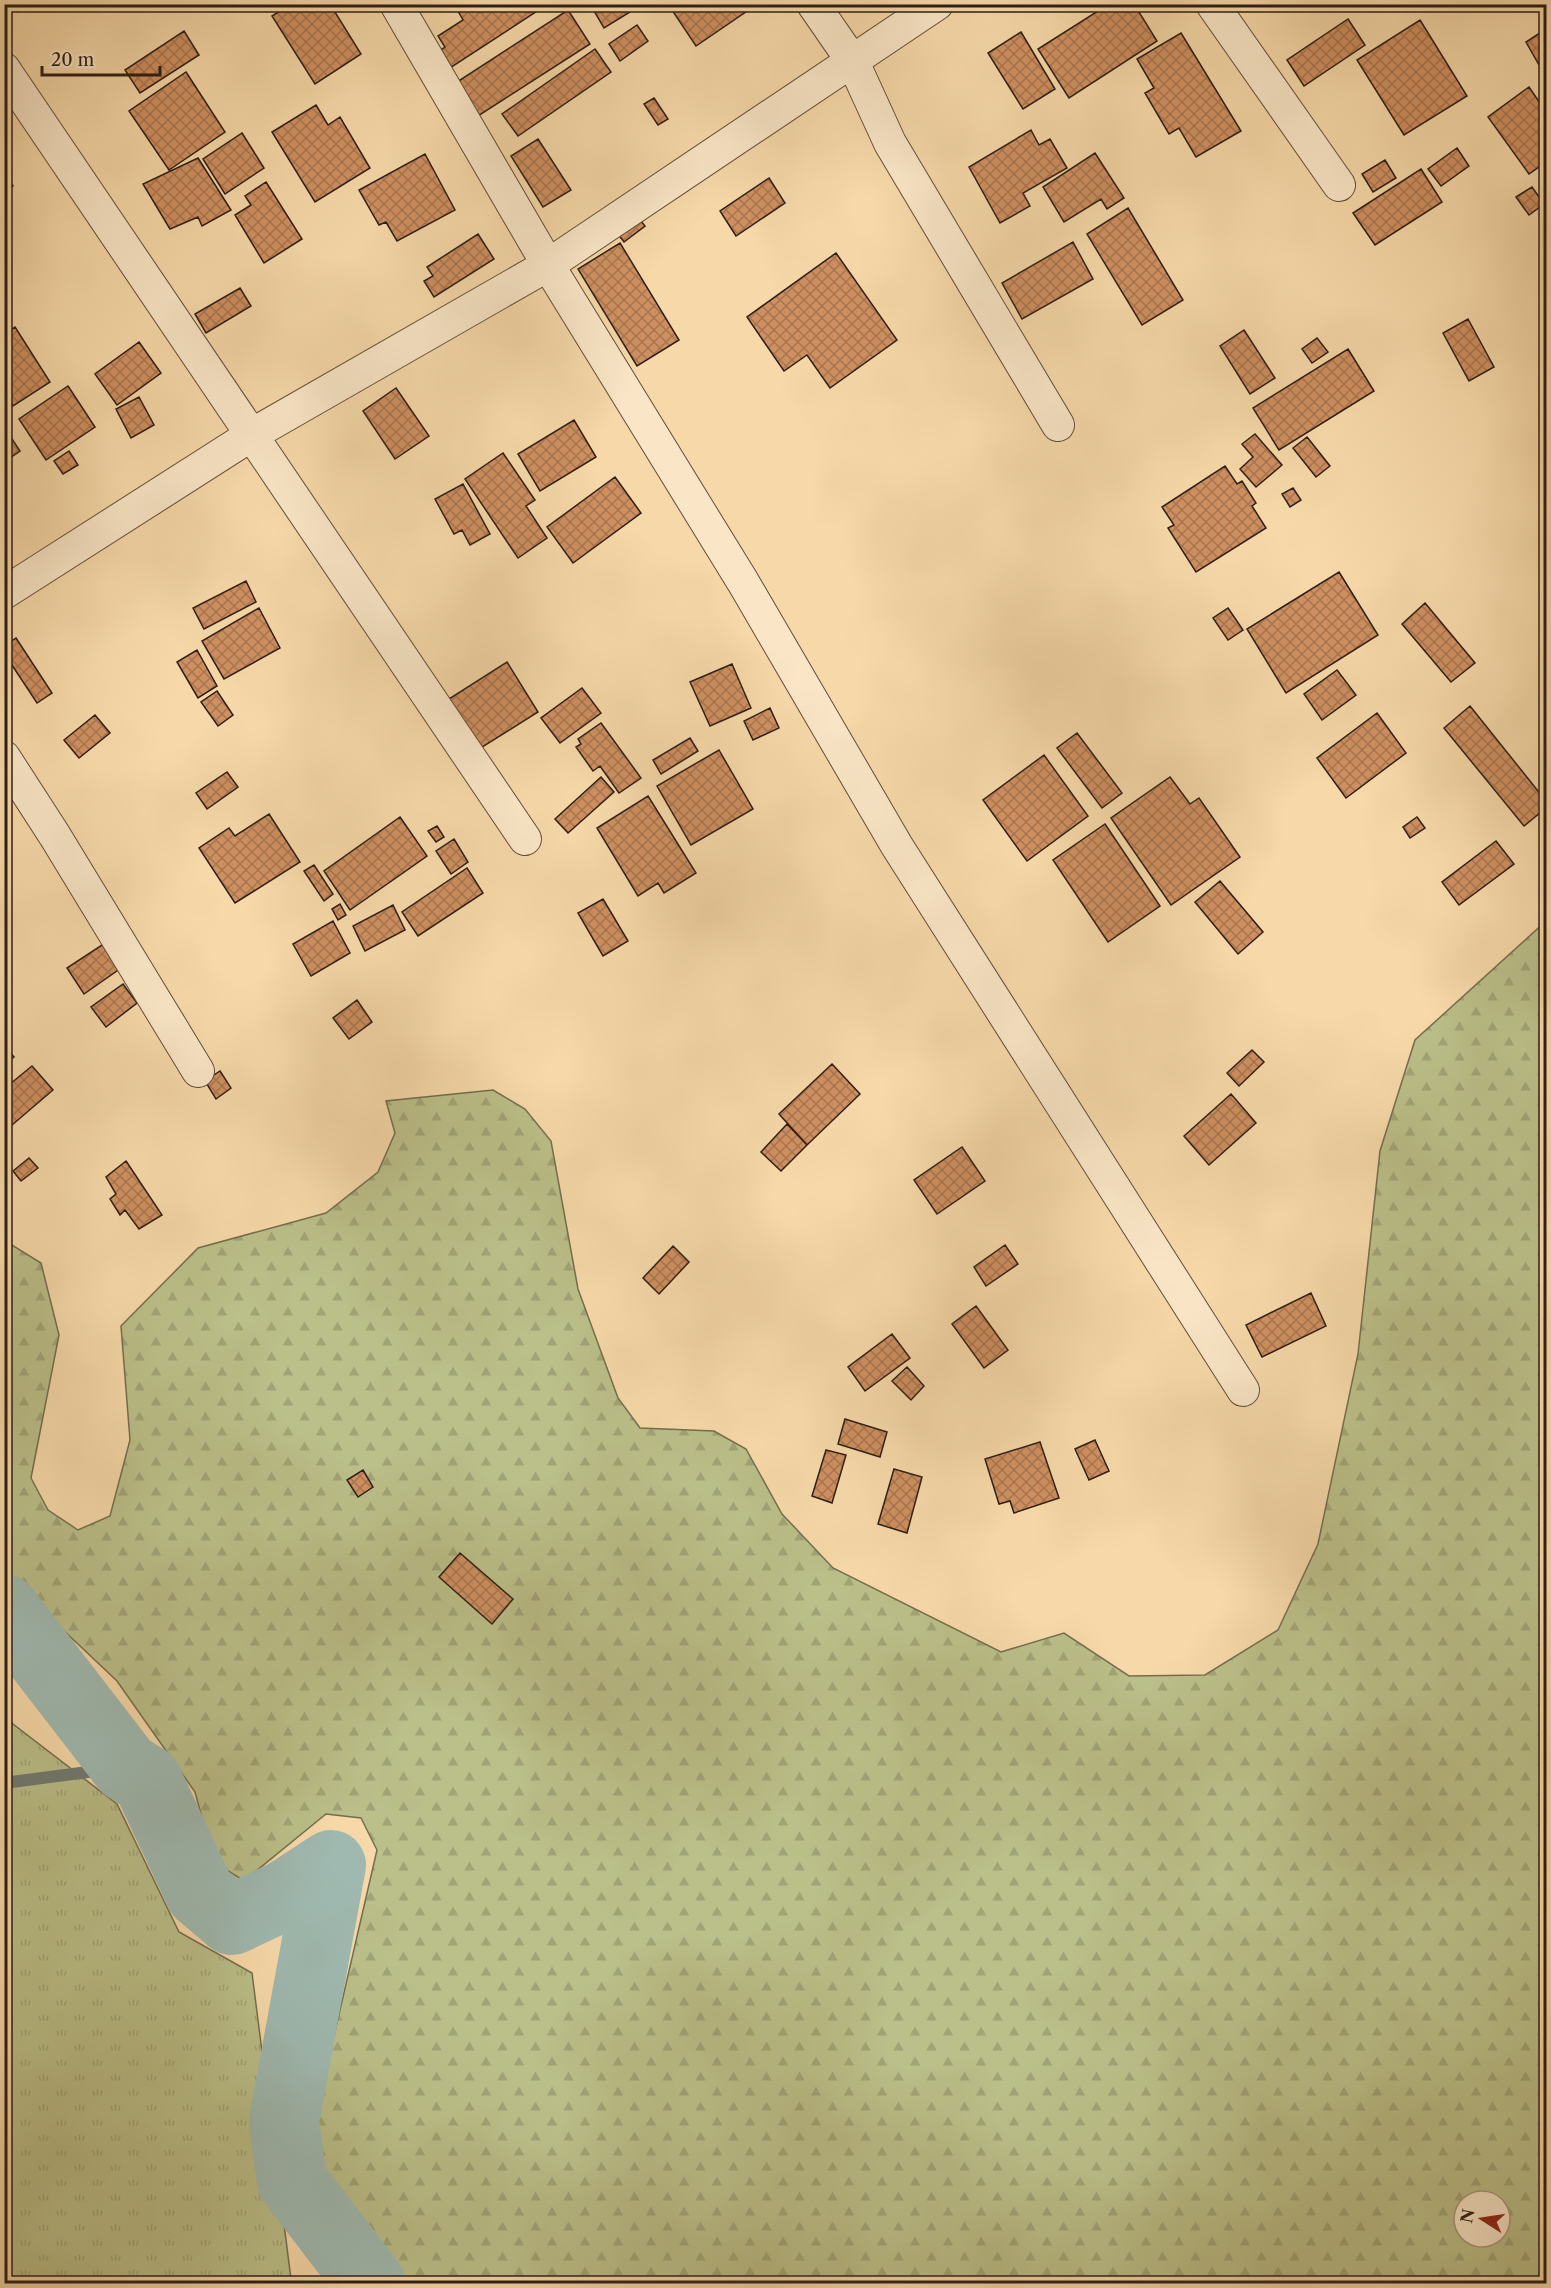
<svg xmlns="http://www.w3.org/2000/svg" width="1551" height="2288" font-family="'Libre Caslon Text',serif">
  <defs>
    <pattern id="grass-tufts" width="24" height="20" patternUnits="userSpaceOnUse" patternTransform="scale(1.5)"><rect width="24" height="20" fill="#bbbf89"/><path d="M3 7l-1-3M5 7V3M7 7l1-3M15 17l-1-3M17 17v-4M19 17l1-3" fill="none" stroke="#a1a475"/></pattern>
    <pattern id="forest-firs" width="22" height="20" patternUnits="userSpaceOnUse" patternTransform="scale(1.5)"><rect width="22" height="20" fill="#bbbf89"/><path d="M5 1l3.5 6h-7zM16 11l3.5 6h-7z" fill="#a1a475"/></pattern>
    <pattern id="building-cross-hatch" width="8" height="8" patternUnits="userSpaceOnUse" patternTransform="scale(1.5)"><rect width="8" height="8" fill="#cf9061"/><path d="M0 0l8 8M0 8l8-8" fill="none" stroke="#a8754f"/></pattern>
  </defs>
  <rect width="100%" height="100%" fill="#f7d9a9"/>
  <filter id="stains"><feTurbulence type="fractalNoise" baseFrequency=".00333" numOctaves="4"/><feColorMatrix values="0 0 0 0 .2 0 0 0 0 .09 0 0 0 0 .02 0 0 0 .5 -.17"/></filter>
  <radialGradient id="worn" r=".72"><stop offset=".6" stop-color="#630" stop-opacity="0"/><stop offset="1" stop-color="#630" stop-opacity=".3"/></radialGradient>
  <path fill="url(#grass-tufts)" stroke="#746e4e" stroke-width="1.5" d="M 4,1713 L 13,1724 L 117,1804 L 179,1932 L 252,1973 L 291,2279 L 296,2283 L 5,2283 Z"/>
  <path fill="url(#forest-firs)" stroke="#746e4e" stroke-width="1.5" fill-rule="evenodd" d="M 1546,921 L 1546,2283 L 409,2283 L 382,2255 L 315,2164 L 312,2131 L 377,1850 L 361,1818 L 326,1814 L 244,1881 L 214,1862 L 195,1792 L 117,1681 L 5,1575 L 4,1240 L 41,1263 L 59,1335 L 31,1478 L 48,1510 L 78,1530 L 110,1516 L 130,1440 L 121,1326 L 198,1248 L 326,1213 L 378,1172 L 395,1133 L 386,1101 L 493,1090 L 525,1109 L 551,1141 L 578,1289 L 618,1398 L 640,1428 L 714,1431 L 746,1449 L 782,1514 L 833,1568 L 1001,1652 L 1064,1633 L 1129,1676 L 1205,1675 L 1278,1630 L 1318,1544 L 1358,1354 L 1380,1151 L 1415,1040 ZM 1464,2201 L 1500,2201 L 1500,2237 L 1464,2237 Z"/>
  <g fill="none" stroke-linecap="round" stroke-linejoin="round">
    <path stroke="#717b72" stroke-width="12" d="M 4,1783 L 126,1767"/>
    <path stroke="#9fb9b0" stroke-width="70" d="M 4,1609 L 126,1767 L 147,1780 L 200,1893 L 232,1920 L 285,1895 L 331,1865 L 284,2121 L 292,2181 L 371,2284"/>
  </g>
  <path fill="url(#building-cross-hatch)" stroke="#2d1e14" stroke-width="1.5" d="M 291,4 L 330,4 L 361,54 L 315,84 L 272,16 Z
    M 454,4 L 548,4 L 450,68 L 439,51 L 445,47 L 438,36 L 463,20 Z
    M 590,4 L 643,4 L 604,28 Z
    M 668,4 L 746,4 L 750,9 L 696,46 Z
    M 1109,4 L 1134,4 L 1157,41 L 1069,98 L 1038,49 Z
    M 1321,4 L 1334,4 L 1326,11 Z
    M 568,10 L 590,44 L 478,116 L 457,82 Z
    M 1348,19 L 1365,45 L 1304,86 L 1287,60 Z
    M 1420,20 L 1467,96 L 1404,135 L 1357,60 Z
    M 637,25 L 648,41 L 620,61 L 609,44 Z
    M 1546,29 L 1546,60 L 1539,65 L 1526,42 Z
    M 184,31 L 199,55 L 140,93 L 125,70 Z
    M 1021,32 L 1055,89 L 1023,109 L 988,53 Z
    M 1181,33 L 1241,131 L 1196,157 L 1179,128 L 1169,134 L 1145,93 L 1154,88 L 1137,59 Z
    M 595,49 L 611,72 L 518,136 L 502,114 Z
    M 186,72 L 225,132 L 169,170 L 129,111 Z
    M 1529,87 L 1546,112 L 1546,162 L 1529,174 L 1488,117 Z
    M 654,98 L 668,119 L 658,125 L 644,104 Z
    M 316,105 L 328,125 L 340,117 L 370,168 L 315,202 L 272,132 Z
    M 1031,130 L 1039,145 L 1050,139 L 1067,168 L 1023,193 L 1030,206 L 1000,223 L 969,167 Z
    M 242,133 L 264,168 L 225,194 L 203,159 Z
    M 538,139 L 571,190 L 543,207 L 511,156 Z
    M 1457,148 L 1469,166 L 1441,186 L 1428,169 Z
    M 1095,153 L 1124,198 L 1107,209 L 1101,199 L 1064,222 L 1043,187 Z
    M 425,154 L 455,210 L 397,241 L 386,222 L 379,225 L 359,190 Z
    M 198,158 L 231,210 L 202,226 L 198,217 L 170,229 L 143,184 Z
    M 1385,160 L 1396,178 L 1373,192 L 1362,174 Z
    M 1421,169 L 1442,202 L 1375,245 L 1353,213 Z
    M 4,170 L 13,186 L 4,190 Z
    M 769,178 L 785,203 L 736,236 L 720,211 Z
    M 266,182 L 302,239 L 264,263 L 235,215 L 251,205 L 245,196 Z
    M 1532,187 L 1544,204 L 1529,215 L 1516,197 Z
    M 1128,208 L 1183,300 L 1142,325 L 1087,234 Z
    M 638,217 L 645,226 L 624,242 L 617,233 Z
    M 478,234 L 494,259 L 434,297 L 424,281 L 433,276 L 427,267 Z
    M 1073,242 L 1093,279 L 1022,319 L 1002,283 Z
    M 620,243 L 679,340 L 637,366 L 578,269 Z
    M 836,253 L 897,340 L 830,388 L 807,355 L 784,371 L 747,317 Z
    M 240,288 L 251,306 L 206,333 L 195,314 Z
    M 1468,319 L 1494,367 L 1469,381 L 1443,333 Z
    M 15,327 L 50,382 L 13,406 L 4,393 L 4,334 Z
    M 1244,330 L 1275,378 L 1250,394 L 1220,346 Z
    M 1317,338 L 1328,352 L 1312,363 L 1302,349 Z
    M 139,342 L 161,373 L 117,405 L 95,374 Z
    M 1348,349 L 1374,391 L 1279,450 L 1253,408 Z
    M 68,386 L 95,427 L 46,460 L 19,419 Z
    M 396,388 L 429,436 L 395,459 L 363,411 Z
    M 139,397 L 154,425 L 131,438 L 116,409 Z
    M 574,420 L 596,457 L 540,491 L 518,454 Z
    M 8,433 L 20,451 L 4,462 L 4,436 Z
    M 1255,434 L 1282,465 L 1256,487 L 1240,469 L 1253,457 L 1242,444 Z
    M 1307,437 L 1330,466 L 1316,477 L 1293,448 Z
    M 69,451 L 78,465 L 63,474 L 54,461 Z
    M 503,453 L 535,500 L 526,506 L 547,538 L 518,558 L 465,479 Z
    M 1225,466 L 1237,484 L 1242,481 L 1256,503 L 1252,506 L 1266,528 L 1196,572 L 1168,528 L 1174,525 L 1162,507 Z
    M 615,477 L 641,513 L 573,563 L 547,527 Z
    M 463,484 L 490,534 L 470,545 L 462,530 L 454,534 L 435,499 Z
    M 1293,488 L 1301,500 L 1290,507 L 1282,494 Z
    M 1339,572 L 1378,635 L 1286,693 L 1247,629 Z
    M 246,581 L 256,602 L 204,629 L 193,608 Z
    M 1425,603 L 1475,663 L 1451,682 L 1402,624 Z
    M 259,608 L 280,648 L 224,679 L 202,641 Z
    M 1228,608 L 1243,630 L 1228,640 L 1213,618 Z
    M 16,638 L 52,693 L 37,703 L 4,653 L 4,646 Z
    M 197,650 L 217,686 L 198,698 L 177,662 Z
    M 507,662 L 538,712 L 471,754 L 441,704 Z
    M 732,664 L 751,708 L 710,726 L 690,682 Z
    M 1337,670 L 1356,695 L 1322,720 L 1304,694 Z
    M 582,688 L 601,713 L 560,743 L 541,718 Z
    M 217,691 L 233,715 L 218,726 L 201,702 Z
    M 1470,706 L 1546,801 L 1546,808 L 1524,826 L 1444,728 Z
    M 770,708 L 779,728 L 753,740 L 744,721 Z
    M 1377,713 L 1406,753 L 1346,798 L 1317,758 Z
    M 95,715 L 110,733 L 79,758 L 64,740 Z
    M 601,723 L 641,778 L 619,793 L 600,766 L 593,771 L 576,747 L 581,744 L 578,739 Z
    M 1077,733 L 1122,793 L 1102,808 L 1057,748 Z
    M 690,738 L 698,751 L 661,774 L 653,760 Z
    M 719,750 L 753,809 L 691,845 L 657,786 Z
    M 1044,755 L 1088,816 L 1027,861 L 983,800 Z
    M 227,772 L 238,787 L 207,809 L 196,793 Z
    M 601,777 L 614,792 L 568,833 L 555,819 Z
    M 1170,777 L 1190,804 L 1199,798 L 1240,857 L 1171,905 L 1111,818 Z
    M 648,796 L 696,873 L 664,893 L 658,883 L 638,896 L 597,828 Z
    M 269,814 L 300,862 L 235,903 L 199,848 L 229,828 L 235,836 Z
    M 400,817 L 427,856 L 350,910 L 324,871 Z
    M 1417,817 L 1425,828 L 1410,838 L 1403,827 Z
    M 1105,824 L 1160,906 L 1108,942 L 1053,860 Z
    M 437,826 L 444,837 L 436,842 L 428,831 Z
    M 454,839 L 468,862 L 451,874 L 436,851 Z
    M 1496,841 L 1514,864 L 1459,905 L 1442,882 Z
    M 314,865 L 333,894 L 324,901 L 304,871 Z
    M 467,868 L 483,893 L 418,936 L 402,912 Z
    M 1220,881 L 1263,932 L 1238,954 L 1195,902 Z
    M 603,899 L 628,941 L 603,956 L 578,913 Z
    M 340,904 L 346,915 L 338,920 L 332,909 Z
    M 393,905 L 405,930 L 365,951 L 353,926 Z
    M 333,921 L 350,953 L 311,976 L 293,944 Z
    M 105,943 L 121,968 L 84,994 L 67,968 Z
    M 123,984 L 137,1003 L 106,1027 L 91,1007 Z
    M 357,1000 L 372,1022 L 349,1039 L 333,1018 Z
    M 4,1046 L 14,1057 L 4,1065 Z
    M 1252,1050 L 1264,1062 L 1239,1086 L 1227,1073 Z
    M 832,1064 L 860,1094 L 807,1145 L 779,1114 Z
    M 32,1066 L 53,1090 L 5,1131 L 4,1089 Z
    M 220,1071 L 231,1088 L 216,1099 L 205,1081 Z
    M 1231,1094 L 1256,1123 L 1209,1165 L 1184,1136 Z
    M 787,1124 L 807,1145 L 781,1171 L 761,1152 Z
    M 962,1147 L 985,1181 L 937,1214 L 914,1180 Z
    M 29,1158 L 38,1168 L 21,1181 L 13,1171 Z
    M 126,1161 L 162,1215 L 139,1229 L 125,1210 L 120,1215 L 110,1199 L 116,1194 L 106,1177 Z
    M 4,1181 L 10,1190 L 4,1194 Z
    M 1005,1245 L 1018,1264 L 986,1286 L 974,1267 Z
    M 673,1246 L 689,1262 L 659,1294 L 643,1278 Z
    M 1311,1293 L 1326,1326 L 1262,1357 L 1246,1325 Z
    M 976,1306 L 1008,1350 L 984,1368 L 952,1324 Z
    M 892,1334 L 910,1358 L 865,1391 L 848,1367 Z
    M 907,1367 L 924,1386 L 911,1400 L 892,1381 Z
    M 845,1419 L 887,1432 L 880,1457 L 838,1444 Z
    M 1095,1440 L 1109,1471 L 1089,1480 L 1075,1449 Z
    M 1040,1442 L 1059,1498 L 1014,1513 L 1010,1501 L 999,1504 L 985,1459 Z
    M 826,1450 L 846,1455 L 832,1503 L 812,1496 Z
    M 894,1469 L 922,1477 L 907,1533 L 878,1524 Z
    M 363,1470 L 373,1487 L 358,1497 L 347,1480 Z
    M 460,1553 L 513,1599 L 492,1624 L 439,1577 Z"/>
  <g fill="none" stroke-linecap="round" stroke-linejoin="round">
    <defs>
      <path id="minor" d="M 396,4 L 548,265 L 743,582 L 897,846 L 1243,1390
        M 813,4 L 853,62 L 890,143 L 1058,425
        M 1212,4 L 1339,185
        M 4,69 L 525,839
        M 4,593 L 253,434 L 548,265 L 937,4
        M 4,757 L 55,836 L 198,1071"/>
    </defs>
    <use href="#minor" stroke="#604d39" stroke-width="34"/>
    <use href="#minor" stroke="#fae6c7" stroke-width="32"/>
  </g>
  <rect width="1551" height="2288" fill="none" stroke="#f7d9a9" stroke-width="24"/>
  <rect x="6" y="6" width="1539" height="2276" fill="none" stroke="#2d1e14" stroke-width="3"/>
  <rect x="12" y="12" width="1527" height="2264" fill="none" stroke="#2d1e14" stroke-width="1.5"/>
  <g transform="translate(1482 2219) rotate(282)"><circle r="28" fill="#fae6c7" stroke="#a8967f" stroke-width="1.5"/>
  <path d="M0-4.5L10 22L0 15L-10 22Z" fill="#8f2418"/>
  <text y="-9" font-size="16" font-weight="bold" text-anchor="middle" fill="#2d1e14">N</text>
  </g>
  <path d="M42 66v9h118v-9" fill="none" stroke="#2d1e14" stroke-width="3"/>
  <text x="51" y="66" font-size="18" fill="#2d1e14" stroke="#fae6c7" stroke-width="4.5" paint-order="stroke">20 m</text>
  <rect width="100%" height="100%" filter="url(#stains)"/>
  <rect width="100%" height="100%" fill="url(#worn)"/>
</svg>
